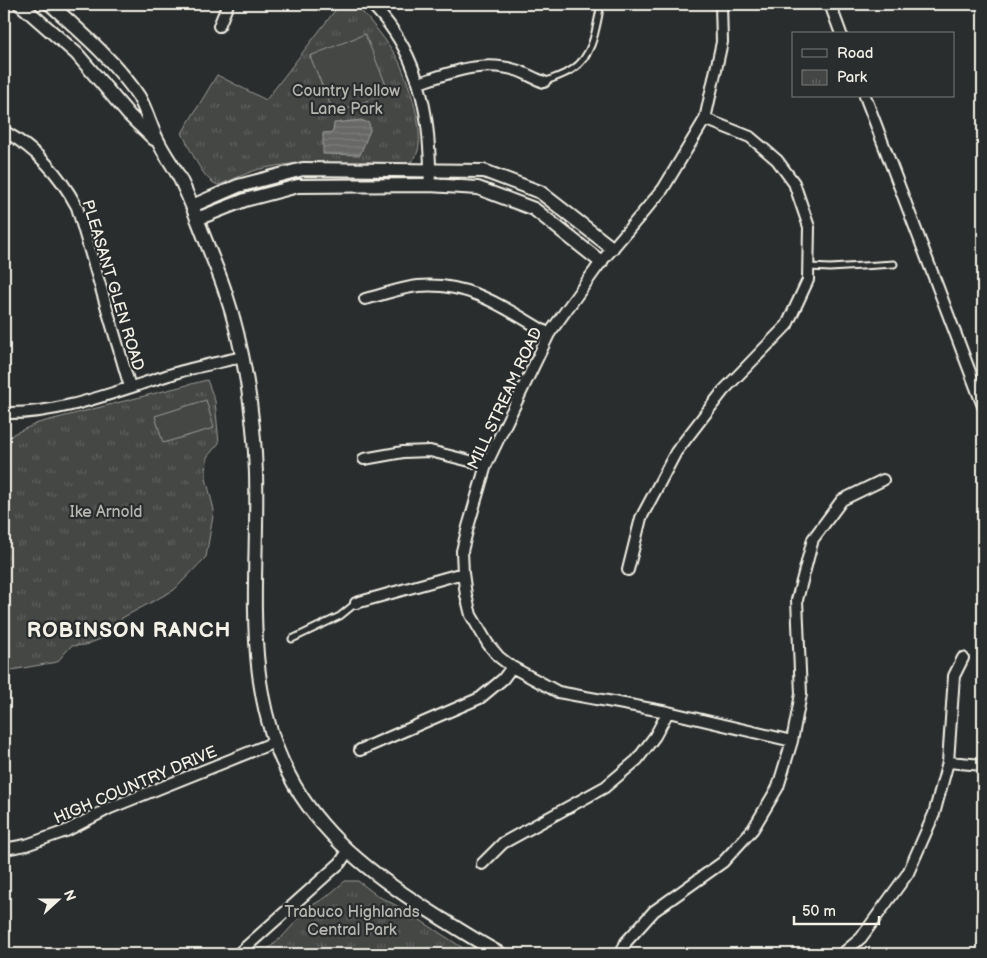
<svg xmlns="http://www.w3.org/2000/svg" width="987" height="958" font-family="'Balsamiq Sans',sans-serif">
  <defs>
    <pattern id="park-tufts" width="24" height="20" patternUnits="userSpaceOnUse" patternTransform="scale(1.25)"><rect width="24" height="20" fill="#444645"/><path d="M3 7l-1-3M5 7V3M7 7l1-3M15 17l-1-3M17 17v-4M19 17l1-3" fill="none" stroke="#606160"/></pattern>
    <pattern id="water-rules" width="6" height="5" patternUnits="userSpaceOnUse" patternTransform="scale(1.25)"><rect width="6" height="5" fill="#676866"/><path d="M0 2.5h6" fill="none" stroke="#7d7e7c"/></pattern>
  </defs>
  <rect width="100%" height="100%" fill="#2a2d2e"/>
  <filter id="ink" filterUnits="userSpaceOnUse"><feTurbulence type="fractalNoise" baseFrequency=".02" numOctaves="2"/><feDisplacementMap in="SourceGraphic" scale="10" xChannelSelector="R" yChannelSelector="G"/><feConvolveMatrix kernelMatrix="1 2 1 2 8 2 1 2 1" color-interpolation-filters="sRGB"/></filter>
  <g filter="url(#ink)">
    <path fill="url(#park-tufts)" stroke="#9c9c96" d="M 340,4 L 354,4 L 358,7 C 372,23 385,38 396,56 C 406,73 432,145 412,161 C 402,169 376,161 363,162 C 330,163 297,161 265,168 C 248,171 234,180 218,185 C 202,180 190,148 182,133 L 217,75 L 266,100 Z
      M 207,380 L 215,401 L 219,443 L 207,457 L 206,478 L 214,510 L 206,557 L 174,590 L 122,618 L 111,635 L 85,645 L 71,646 L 57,662 L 12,670 L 4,665 L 4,444 L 13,434 L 38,423 Z
      M 345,881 L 358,881 L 378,896 L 403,909 L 472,954 L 262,954 L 283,936 L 309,907 L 325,898 Z"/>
    <path fill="#444645" stroke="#9c9c96" d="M 365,34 L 389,92 L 334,114 L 310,56 Z
      M 206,400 L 214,428 L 163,443 L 155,416 Z"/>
    <path fill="url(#water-rules)" stroke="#9f9f9a" d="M 361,120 L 369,123 L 370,130 L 360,155 L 323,154 L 323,133 L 333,132 L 334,123 Z"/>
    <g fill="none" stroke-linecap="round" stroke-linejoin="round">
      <defs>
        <path id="service" d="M 544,82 C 553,78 564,75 573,69 C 594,55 596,27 601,4
          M 809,267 L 830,268 L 894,264
          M 292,639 L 340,616 L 356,603"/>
        <path id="minor" d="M 371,4 C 410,42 426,94 429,147 C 430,161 431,171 429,185
          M 721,4 L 722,42 L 705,119 L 663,189 L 601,262 L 549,334 L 486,465 L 468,527 L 462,551 L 463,573 L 466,595 L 471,615 L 488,644 L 499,657 L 512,667 L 558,692 L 668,712 L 792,741
          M 830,4 L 841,34
          M 219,26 L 228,4
          M 419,83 C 451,72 484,59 519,71 C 527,74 535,79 544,82
          M 865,96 L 983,406
          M 4,131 C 37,150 59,173 77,207 L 130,387
          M 365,299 C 382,295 400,288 418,286 C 470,281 506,309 549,334
          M 4,413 C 62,415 124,388 179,372 C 199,366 221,362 242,357
          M 364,459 L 403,452 L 430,451 L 486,465
          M 628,570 L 641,518 L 676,452 L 723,391 L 787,325 L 808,280 L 809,227 L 794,183 L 777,160 L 750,137 L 705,119
          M 356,603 L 463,573
          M 360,750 L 480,698 L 503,679 L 512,667
          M 948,762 L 983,765
          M 4,849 L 26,845 L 66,831 L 110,808 L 275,742
          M 482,864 L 503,843 L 605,787 L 637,760 L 655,736 L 668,712
          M 238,954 L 340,863 L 348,851
          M 621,954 L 626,942 L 654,911 L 723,862 L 753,829 L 778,787 L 792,741 L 801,694 L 797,600 L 813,539 L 842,500 L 883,480
          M 842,954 L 861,938 L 908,873 L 934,814 L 948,762 L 954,676 L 963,658"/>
        <path id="tertiary" d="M 20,4 L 77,54 L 129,115 L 154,139
          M 50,4 C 80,31 117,63 139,97 C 147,111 151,129 159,143 C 165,155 173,165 179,177 C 190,198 198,222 207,244 C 213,260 220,275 225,291 C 244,347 254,415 256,473 C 259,578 239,691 295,786 C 329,844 383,882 439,917 C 460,930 480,943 501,954
          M 192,206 L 238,186 L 303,169 L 484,171 L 540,192 L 612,248
          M 197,219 L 245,200 L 298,186 L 429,185 L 478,188 L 534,209 L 601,262"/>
      </defs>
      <use href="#service" stroke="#f4f1e8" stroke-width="9"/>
      <use href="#minor" stroke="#f4f1e8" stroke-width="14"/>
      <use href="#tertiary" stroke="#f4f1e8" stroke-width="16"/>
      <use href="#service" stroke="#2a2d2e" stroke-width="5"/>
      <use href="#minor" stroke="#2a2d2e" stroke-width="10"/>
      <use href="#tertiary" stroke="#2a2d2e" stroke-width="12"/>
    </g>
  </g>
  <g text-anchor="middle" stroke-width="4.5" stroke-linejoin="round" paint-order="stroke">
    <g font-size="16" fill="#b6b5af" stroke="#2a2d2e">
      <text x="346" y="96">Country Hollow<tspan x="346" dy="18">Lane Park</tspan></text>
      <text x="106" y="517">Ike Arnold</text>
      <text x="352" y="917">Trabuco Highlands<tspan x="352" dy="18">Central Park</tspan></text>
    </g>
    <g font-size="16" fill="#f4f1e8" stroke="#2a2d2e">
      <text transform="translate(114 285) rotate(73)" y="6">PLEASANT GLEN ROAD</text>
      <text transform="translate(504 398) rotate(-65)" y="6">MILL STREAM ROAD</text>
      <text transform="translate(135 784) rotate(-23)" y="6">HIGH COUNTRY DRIVE</text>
    </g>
    <g font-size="21" font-weight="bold" letter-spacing="1" fill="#f4f1e8" stroke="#2a2d2e">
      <text x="129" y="637">ROBINSON RANCH</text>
    </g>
  </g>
  <rect width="987" height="958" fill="none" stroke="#2a2d2e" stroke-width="20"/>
  <rect x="10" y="10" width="967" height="938" fill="none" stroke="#f4f1e8" stroke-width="2" filter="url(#ink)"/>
  <rect x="792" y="32" width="162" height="65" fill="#2a2d2e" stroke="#7b7b78"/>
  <rect x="802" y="49" width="25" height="8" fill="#2a2d2e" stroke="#7b7b78"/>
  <text x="837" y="58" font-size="15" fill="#f4f1e8">Road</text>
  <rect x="802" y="70" width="25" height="15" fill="url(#park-tufts)" stroke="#7b7b78"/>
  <text x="837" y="82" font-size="15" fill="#f4f1e8">Park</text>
  <g transform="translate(58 900) rotate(69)" stroke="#2a2d2e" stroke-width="4" paint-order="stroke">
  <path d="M0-4L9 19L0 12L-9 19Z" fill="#f4f1e8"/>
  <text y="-8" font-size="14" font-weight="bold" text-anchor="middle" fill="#f4f1e8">N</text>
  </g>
  <path d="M794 916v8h85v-8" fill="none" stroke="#f4f1e8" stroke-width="2.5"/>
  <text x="802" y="916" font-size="15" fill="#f4f1e8" stroke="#2a2d2e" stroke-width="4" paint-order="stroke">50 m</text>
</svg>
